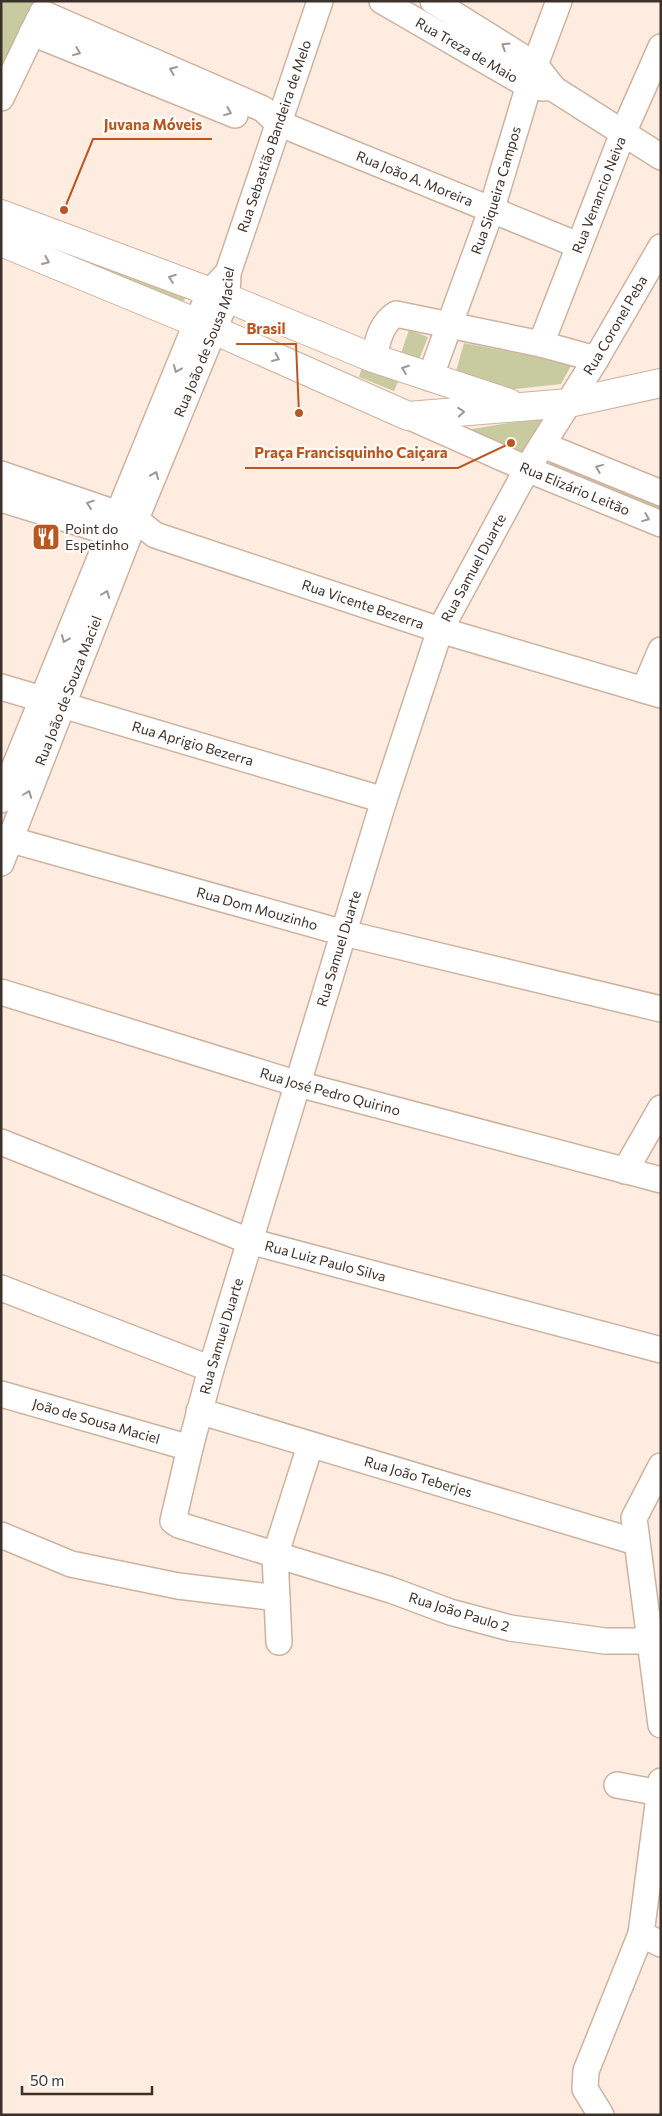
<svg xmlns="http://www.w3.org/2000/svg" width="662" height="2116" font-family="Commissioner,sans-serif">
  <rect width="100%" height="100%" fill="#feece0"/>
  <path fill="#c8cb9f" d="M 1,1 L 35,1 L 1,71 Z
    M 1,221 L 188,295 L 182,303 L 1,232 Z
    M 409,330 L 428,337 L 419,360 L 401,353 Z
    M 464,343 L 572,364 L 561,384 L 496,391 L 455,375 Z
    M 362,367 L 398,382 L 394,391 L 359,377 Z
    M 549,411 L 520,456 L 466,430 L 515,422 Z
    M 553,458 L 661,505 L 661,512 L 550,465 Z"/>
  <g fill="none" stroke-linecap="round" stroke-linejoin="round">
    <defs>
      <g id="minor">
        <path id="s1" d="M 382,1 L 529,86 L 544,88"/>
        <path d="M 433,1 L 535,65 L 554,89 L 661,157"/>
        <path id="s2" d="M 42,13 L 263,109 L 278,123 L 578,245"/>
        <path d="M 32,33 L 235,115"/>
        <path d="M 1,98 L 39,19"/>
        <path id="s3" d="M 541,344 L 623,133 L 661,47"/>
        <path d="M 373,358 C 378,342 380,324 396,314 L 541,344 L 596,359"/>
        <path id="s4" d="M 430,378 L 491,211 L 535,65 L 559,1"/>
        <path id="s5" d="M 408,416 L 527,469 L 661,524"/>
        <path d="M 543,445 L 661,493"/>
        <path id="s6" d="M 1,474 L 136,520 L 155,535 L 440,630 L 661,695"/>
        <path d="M 1,499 L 125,537"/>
        <path id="s7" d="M 1,687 L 384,800"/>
        <path d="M 644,690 L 661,650"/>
        <path d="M 1,800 L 196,324 L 210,292 L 224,277"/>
        <path id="s8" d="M 1,837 L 344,933 L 661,1009"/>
        <path id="s9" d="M 1,863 L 128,538 L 227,298 L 228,273 L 320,1"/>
        <path id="s10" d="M 1,992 L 298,1084 L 661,1180"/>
        <path id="s11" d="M 1,1142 L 249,1241 L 661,1350"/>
        <path d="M 625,1171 L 661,1108"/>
        <path d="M 1,1288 L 211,1369"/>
        <path id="s12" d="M 1,1394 L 190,1448"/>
        <path id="s13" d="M 199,1411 L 636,1542"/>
        <path d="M 661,1466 L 634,1518 L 661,1725"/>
        <path d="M 1,1535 L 71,1564 L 178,1586 L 277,1598"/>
        <path id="s14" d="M 648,1641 L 605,1641 L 510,1628 L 450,1612 L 391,1590 L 179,1525 L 173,1521 L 190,1448 L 211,1369 L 384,800 L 440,630 L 527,469 L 596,359 L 661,247"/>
        <path d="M 279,1642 L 275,1556 L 310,1446"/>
        <path d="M 661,1781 L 641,1934 L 661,1944"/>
        <path d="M 617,1785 L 660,1793"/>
        <path d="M 601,2115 L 585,2089 L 586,2071 L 641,1934"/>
      </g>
      <path id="major" d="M 1,214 L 227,298 L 373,358 L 509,403
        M 1,242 L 214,330 L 408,416 L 569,403 L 661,383"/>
    </defs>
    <use href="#minor" stroke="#cdb29f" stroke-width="28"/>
    <use href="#major" stroke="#cdb29f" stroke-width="30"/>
    <use href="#minor" stroke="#fff" stroke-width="25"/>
    <use href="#major" stroke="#fff" stroke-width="28"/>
  </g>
  <defs><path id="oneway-chevron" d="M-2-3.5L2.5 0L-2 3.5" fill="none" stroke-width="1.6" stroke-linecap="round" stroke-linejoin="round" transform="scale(1.25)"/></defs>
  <g stroke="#9e9894">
    <use href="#oneway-chevron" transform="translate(505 46) rotate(-148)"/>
    <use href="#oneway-chevron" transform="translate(77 52) rotate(22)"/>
    <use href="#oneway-chevron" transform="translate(173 70) rotate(-157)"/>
    <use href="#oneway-chevron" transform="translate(228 112) rotate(22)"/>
    <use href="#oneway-chevron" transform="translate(46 261) rotate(23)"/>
    <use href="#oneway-chevron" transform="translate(172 278) rotate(-160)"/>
    <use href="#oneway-chevron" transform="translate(276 358) rotate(24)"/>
    <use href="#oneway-chevron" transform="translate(177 369) rotate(112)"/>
    <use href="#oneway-chevron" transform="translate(405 369) rotate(-160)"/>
    <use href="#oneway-chevron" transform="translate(461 412) rotate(-4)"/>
    <use href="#oneway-chevron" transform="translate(599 468) rotate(-158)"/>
    <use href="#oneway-chevron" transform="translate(155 475) rotate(-67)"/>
    <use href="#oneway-chevron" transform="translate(90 504) rotate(-161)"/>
    <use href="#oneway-chevron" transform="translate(646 518) rotate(22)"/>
    <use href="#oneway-chevron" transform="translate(106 594) rotate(-69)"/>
    <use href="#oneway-chevron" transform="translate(65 639) rotate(112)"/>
    <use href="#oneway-chevron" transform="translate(28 794) rotate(-69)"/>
  </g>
  <defs>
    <symbol id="restaurant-square" viewBox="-11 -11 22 22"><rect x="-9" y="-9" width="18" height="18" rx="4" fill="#ba5720" stroke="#fdfdfd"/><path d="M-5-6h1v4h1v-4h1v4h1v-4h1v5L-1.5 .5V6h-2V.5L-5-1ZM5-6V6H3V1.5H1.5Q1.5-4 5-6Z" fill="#fff"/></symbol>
  </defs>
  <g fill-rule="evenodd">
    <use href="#restaurant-square" x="30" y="521" width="32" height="32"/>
  </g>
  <g text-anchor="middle" stroke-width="4.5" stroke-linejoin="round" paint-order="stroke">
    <g font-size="14" fill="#3c312a" stroke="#fdfdfd">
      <text dy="5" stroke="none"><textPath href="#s1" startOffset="98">Rua Treza de Maio</textPath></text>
      <text dy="5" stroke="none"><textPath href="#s9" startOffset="778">Rua Sebastião Bandeira de Melo</textPath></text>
      <text dy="5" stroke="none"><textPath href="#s2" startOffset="409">Rua João A. Moreira</textPath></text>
      <text dy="5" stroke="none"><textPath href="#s4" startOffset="199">Rua Siqueira Campos</textPath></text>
      <text dy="5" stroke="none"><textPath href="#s3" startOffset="160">Rua Venancio Neiva</textPath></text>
      <text dy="5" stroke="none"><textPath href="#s14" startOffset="1775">Rua Coronel Peba</textPath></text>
      <text dy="5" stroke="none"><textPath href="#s9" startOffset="560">Rua João de Sousa Maciel</textPath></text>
      <text dy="5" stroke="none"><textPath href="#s5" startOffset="182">Rua Elizário Leitão</textPath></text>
      <text dy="5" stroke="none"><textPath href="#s14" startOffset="1494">Rua Samuel Duarte</textPath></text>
      <text dy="5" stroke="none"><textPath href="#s6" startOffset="386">Rua Vicente Bezerra</textPath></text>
      <text dy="5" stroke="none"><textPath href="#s9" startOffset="185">Rua João de Souza Maciel</textPath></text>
      <text dy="5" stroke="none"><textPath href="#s7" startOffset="200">Rua Aprigio Bezerra</textPath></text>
      <text dy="5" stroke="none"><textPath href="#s8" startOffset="266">Rua Dom Mouzinho</textPath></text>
      <text dy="5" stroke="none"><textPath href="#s14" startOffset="1089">Rua Samuel Duarte</textPath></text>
      <text dy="5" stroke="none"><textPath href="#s10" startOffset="344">Rua José Pedro Quirino</textPath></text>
      <text dy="5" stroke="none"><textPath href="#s11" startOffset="346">Rua Luiz Paulo Silva</textPath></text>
      <text dy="5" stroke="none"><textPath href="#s14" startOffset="684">Rua Samuel Duarte</textPath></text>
      <text dy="5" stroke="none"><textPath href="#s12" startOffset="99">João de Sousa Maciel</textPath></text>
      <text dy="5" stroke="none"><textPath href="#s13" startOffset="229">Rua João Teberjes</textPath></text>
      <text transform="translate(459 1612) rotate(17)" y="5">Rua João Paulo 2</text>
    </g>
    <g font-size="14" fill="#3c312a" stroke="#fdfdfd" text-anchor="start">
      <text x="65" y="534">Point do<tspan x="65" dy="16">Espetinho</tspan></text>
    </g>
  </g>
  <path fill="none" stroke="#ba5720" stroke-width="2" d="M64 210L93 139H212M299 413L296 344H236M511 443L458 468H245"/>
  <g fill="#ba5720" stroke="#fdfdfd" stroke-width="2">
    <circle cx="64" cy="210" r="5"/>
    <circle cx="299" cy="413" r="5"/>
    <circle cx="511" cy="443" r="5"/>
  </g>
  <g font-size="15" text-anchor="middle" font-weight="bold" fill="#ba5720" stroke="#fdfdfd" stroke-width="4.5" stroke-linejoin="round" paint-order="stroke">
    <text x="153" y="130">Juvana Móveis</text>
    <text x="266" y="334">Brasil</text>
    <text x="351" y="458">Praça Francisquinho Caiçara</text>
  </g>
  <rect width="662" height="2116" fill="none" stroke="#3c312a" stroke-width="5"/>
  <path d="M22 2086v8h130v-8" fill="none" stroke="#3c312a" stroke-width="2.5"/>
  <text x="30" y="2086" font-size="15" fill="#3c312a" stroke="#fdfdfd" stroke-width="4" paint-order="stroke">50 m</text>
</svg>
